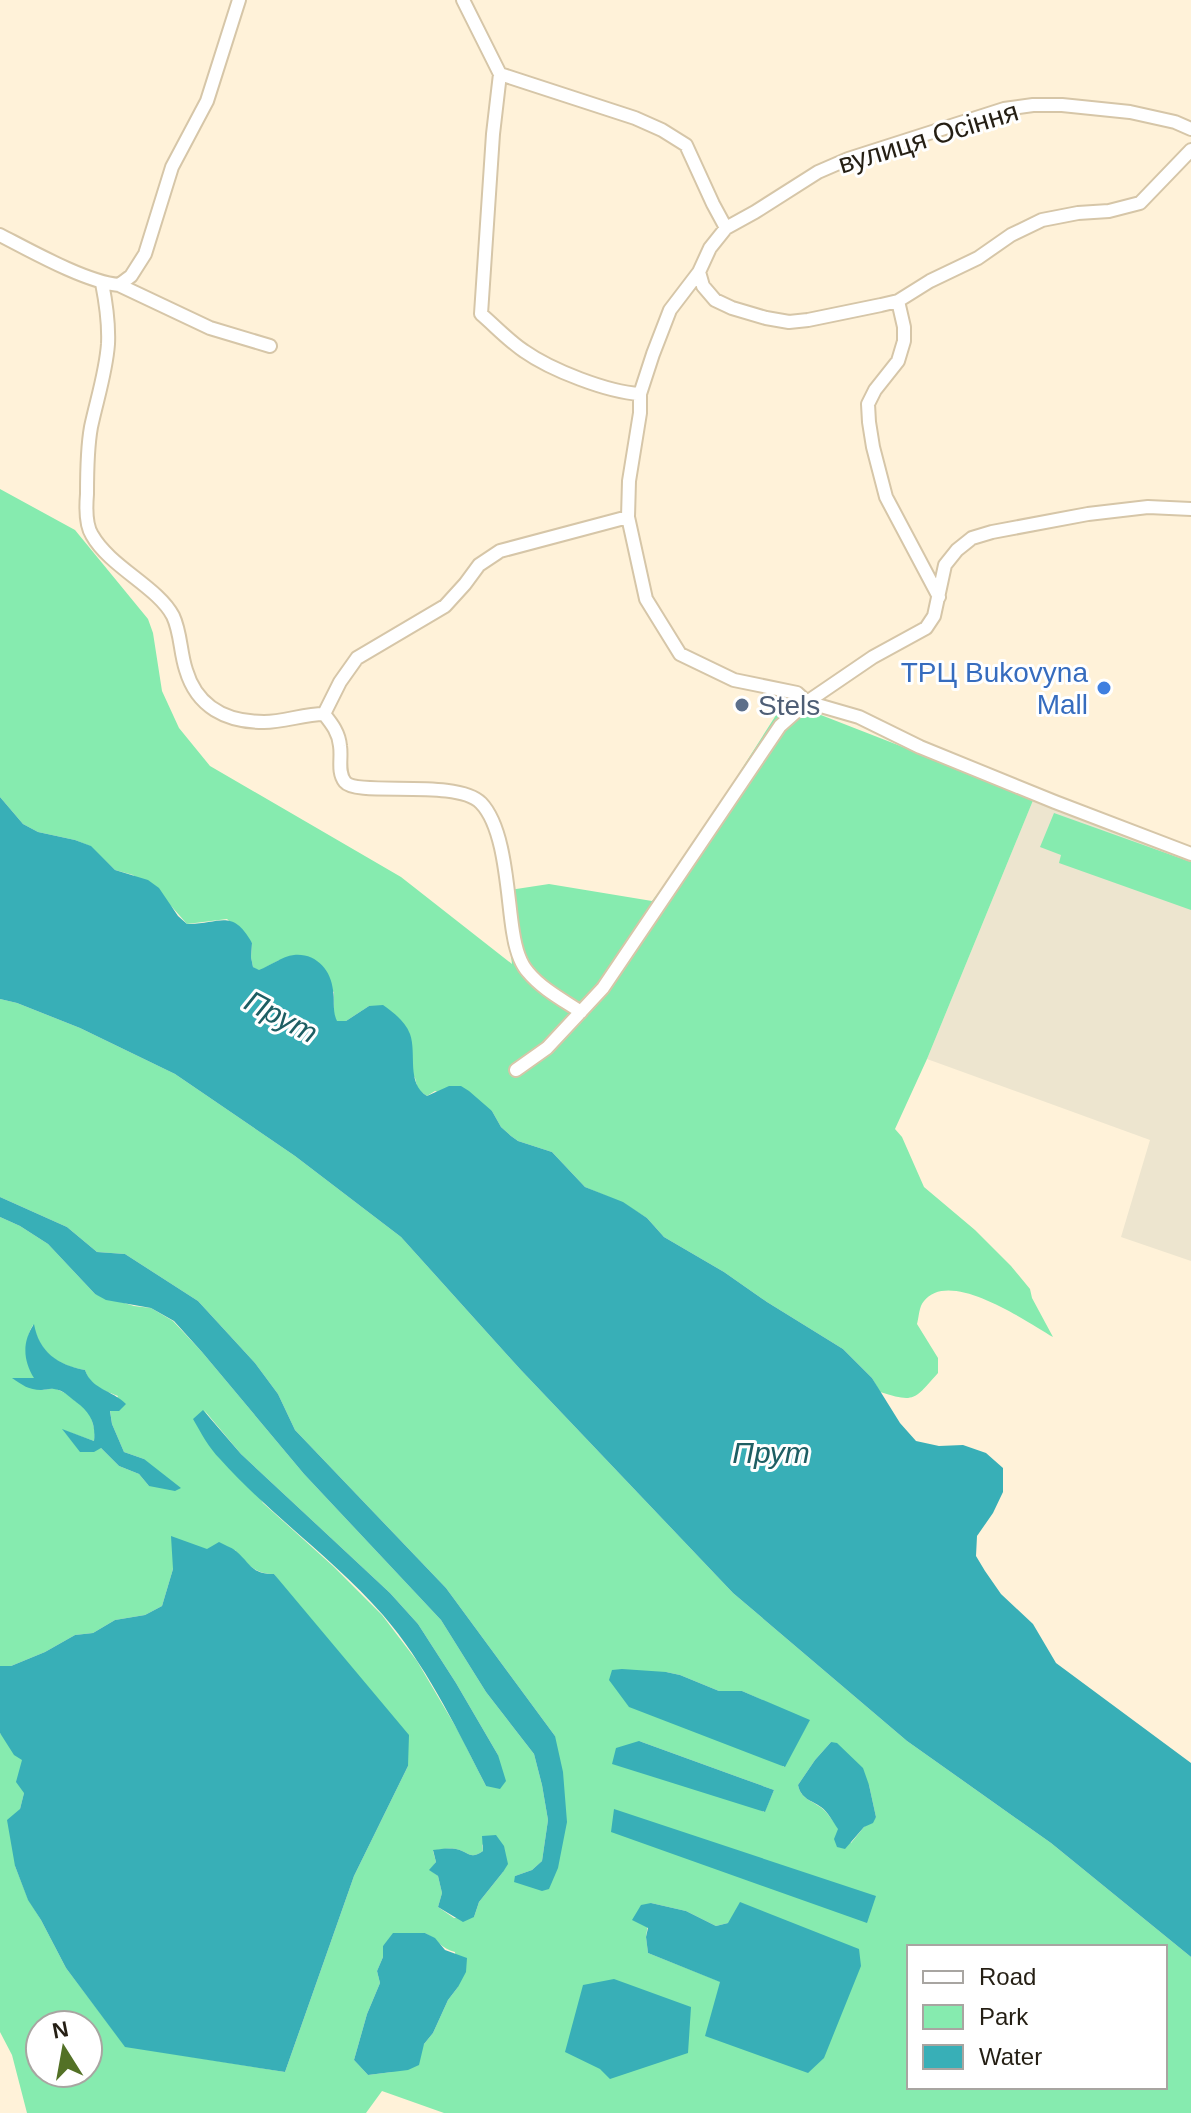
<svg xmlns="http://www.w3.org/2000/svg" width="1191" height="2113" font-family="Arial,sans-serif">
  <rect width="100%" height="100%" fill="#fff2d9"/>
  <path fill="#ede5cf" d="M 1034,798 L 1191,858 L 1191,1261 L 1121,1237 L 1150,1140 L 927,1059 Z"/>
  <path fill="#86ebaf" fill-rule="evenodd" d="M 0,489 L 75,530 L 148,619 L 153,633 L 162,691 L 179,728 L 210,766 L 401,877 L 512,964 L 503,891 L 549,884 L 652,901 L 685,858 L 785,701 L 1034,798 L 927,1059 L 895,1129 L 902,1137 L 924,1187 L 975,1230 L 1011,1266 L 1030,1289 L 1032,1298 L 1053,1337 C 1027,1322 950,1268 924,1301 C 919,1306 919,1317 917,1324 L 938,1358 L 938,1373 C 914,1400 915,1403 880,1392 L 872,1378 L 843,1349 L 767,1302 L 724,1272 L 664,1237 L 647,1218 L 623,1203 L 585,1187 L 552,1152 L 518,1141 L 511,1136 L 501,1127 L 492,1111 L 435,1091 L 427,1096 L 418,1090 L 415,1078 L 369,1006 L 346,1021 L 336,1021 L 334,1016 L 334,992 L 279,960 L 259,971 L 253,967 L 251,957 L 252,943 L 227,919 L 187,924 L 172,907 L 133,875 L 115,870 L 90,846 L 75,840 L 38,832 L 23,824 L 0,797 Z
    M 1054,813 L 1191,862 L 1191,910 L 1059,863 L 1061,855 L 1040,847 Z
    M 0,999 L 17,1003 L 80,1028 L 175,1074 L 295,1156 L 401,1237 L 520,1369 L 733,1593 L 907,1741 L 1051,1843 L 1191,1957 L 1191,2113 L 444,2113 L 382,2091 L 366,2113 L 27,2113 L 12,2055 L 0,2032 L 0,1733 L 23,1759 L 24,1793 L 20,1809 L 15,1866 L 28,1899 L 41,1920 L 66,1968 L 125,2046 L 285,2072 L 354,1876 L 408,1766 L 274,1574 C 255,1574 247,1564 235,1550 L 173,1569 L 162,1606 L 145,1615 L 115,1620 L 93,1633 L 75,1635 L 45,1652 L 11,1666 L 0,1666 L 0,1217 L 20,1226 L 48,1244 L 95,1294 L 134,1306 L 151,1308 L 173,1321 L 202,1352 L 304,1474 L 441,1620 L 486,1692 L 534,1754 L 542,1785 L 548,1820 L 542,1861 L 532,1870 L 515,1876 L 549,1889 L 555,1736 L 446,1588 L 295,1430 L 278,1394 L 255,1363 L 198,1301 L 125,1254 L 97,1252 L 67,1227 L 0,1197 ZM 33,1325 C 41,1353 56,1365 85,1370 C 90,1386 103,1390 118,1396 L 110,1410 L 112,1424 L 124,1452 L 144,1459 L 149,1486 L 139,1474 L 119,1466 L 101,1448 L 80,1451 L 63,1430 L 94,1441 L 95,1432 L 90,1413 L 84,1406 L 75,1401 L 67,1394 L 54,1388 L 44,1390 L 13,1378 L 35,1378 C 31,1360 22,1341 33,1325 ZM 204,1410 L 241,1454 L 390,1593 L 418,1624 L 456,1683 L 498,1755 L 486,1786 L 457,1729 L 417,1661 L 382,1615 L 334,1567 L 263,1503 ZM 650,1672 L 666,1672 L 680,1675 L 719,1691 L 742,1691 L 809,1721 L 784,1767 ZM 639,1741 L 774,1790 L 765,1811 L 764,1812 ZM 831,1742 L 869,1785 L 876,1817 L 864,1827 L 851,1843 C 842,1833 834,1822 826,1812 C 816,1801 801,1801 798,1785 L 815,1760 ZM 482,1844 L 503,1872 L 479,1902 L 474,1917 L 454,1918 L 438,1907 L 442,1893 L 438,1876 L 430,1870 L 436,1862 L 433,1851 C 441,1849 448,1848 456,1849 C 469,1852 470,1860 483,1851 ZM 651,1903 L 686,1911 L 716,1926 L 728,1923 L 808,2073 L 721,1982 L 648,1953 L 646,1937 ZM 425,1933 C 438,1939 441,1949 455,1952 L 458,1987 L 448,2000 L 433,2033 L 424,2044 L 392,2072 L 368,2075 L 354,2060 L 367,2014 L 380,1983 L 377,1971 L 383,1957 L 383,1946 L 412,1934 ZM 909,1947 L 1165,1947 L 1165,2087 L 909,2087 ZM 40,2025 L 88,2025 L 88,2073 L 40,2073 Z"/>
  <path fill="#38afb7" d="M 0,797 L 23,824 L 38,832 L 75,840 L 91,846 L 115,870 L 148,880 L 159,888 L 178,916 L 187,924 C 219,925 232,907 252,943 L 251,957 L 253,967 L 259,970 C 270,966 282,956 294,955 C 316,953 331,970 333,990 C 335,1000 332,1011 337,1021 L 346,1021 L 369,1006 L 383,1005 C 394,1013 405,1021 410,1034 C 417,1054 406,1083 427,1096 L 449,1086 L 461,1086 L 469,1091 L 492,1111 L 501,1127 L 511,1136 L 518,1141 L 552,1152 L 585,1187 L 623,1202 L 647,1218 L 664,1237 L 724,1272 L 767,1302 L 843,1349 L 872,1378 L 900,1423 L 916,1441 L 939,1446 L 963,1445 L 986,1453 L 1003,1468 L 1003,1492 L 993,1513 L 977,1536 L 976,1556 L 985,1571 L 1001,1594 L 1033,1624 L 1056,1663 L 1191,1763 L 1191,1957 L 1051,1843 L 907,1741 L 733,1593 L 520,1369 L 401,1237 L 295,1156 L 175,1074 L 80,1028 L 17,1003 L 0,999 Z
    M 0,1197 L 67,1227 L 97,1252 L 125,1254 L 198,1301 L 255,1363 L 278,1394 L 295,1430 L 446,1588 L 555,1736 L 563,1772 L 567,1822 L 558,1868 L 549,1889 L 542,1891 L 514,1882 L 515,1876 L 532,1870 L 542,1861 L 548,1820 L 542,1785 L 534,1754 L 486,1692 L 441,1620 L 304,1474 L 202,1352 L 174,1321 L 151,1308 L 106,1300 L 95,1294 L 48,1244 L 20,1226 L 0,1217 Z
    M 34,1324 C 39,1352 58,1365 85,1370 C 92,1390 112,1390 126,1404 L 119,1411 L 110,1411 L 112,1424 L 124,1452 L 144,1459 L 181,1488 L 175,1491 L 149,1486 L 139,1474 L 119,1466 L 101,1448 L 94,1452 L 80,1452 L 62,1429 L 94,1441 C 96,1423 90,1412 76,1402 C 69,1397 64,1390 54,1389 C 50,1388 46,1390 41,1390 C 29,1390 22,1385 12,1378 L 34,1378 C 23,1360 22,1342 34,1324 Z
    M 203,1410 L 241,1454 L 390,1593 L 418,1624 L 456,1683 L 498,1755 L 506,1781 L 500,1789 L 486,1786 C 456,1727 426,1665 383,1615 C 333,1558 270,1515 220,1459 C 209,1448 201,1433 193,1419 Z
    M 171,1536 L 207,1549 L 219,1542 C 224,1545 231,1547 236,1551 C 251,1564 251,1574 274,1574 L 409,1735 L 408,1766 L 354,1876 L 285,2072 L 125,2047 L 66,1968 L 41,1920 L 28,1900 L 15,1866 L 7,1820 L 20,1809 L 24,1793 L 16,1782 L 22,1760 L 14,1755 L 0,1733 L 0,1666 L 11,1666 L 45,1652 L 75,1635 L 93,1633 L 115,1620 L 145,1615 L 162,1606 L 173,1569 Z
    M 622,1669 L 666,1672 L 680,1675 L 719,1691 L 742,1691 L 810,1720 L 785,1767 L 629,1707 L 609,1680 L 612,1670 Z
    M 639,1741 L 774,1790 L 765,1812 L 612,1764 L 616,1748 Z
    M 831,1742 L 837,1743 L 863,1768 L 869,1785 L 876,1817 L 873,1823 L 864,1827 L 845,1849 L 837,1847 L 834,1839 L 838,1829 C 833,1822 828,1812 821,1807 C 811,1800 801,1799 798,1785 L 815,1760 Z
    M 614,1809 L 876,1896 L 867,1923 L 611,1832 Z
    M 496,1835 L 504,1846 L 508,1864 L 503,1872 L 479,1902 L 474,1917 L 463,1922 L 438,1907 L 442,1893 L 438,1876 L 429,1870 L 436,1862 L 433,1850 C 441,1849 448,1848 456,1849 C 469,1852 470,1860 483,1851 L 482,1836 Z
    M 740,1902 L 859,1949 L 861,1966 L 824,2058 L 808,2073 L 705,2036 L 720,1982 L 648,1953 L 646,1937 L 648,1928 L 632,1920 L 641,1905 L 651,1903 L 686,1911 L 716,1926 L 728,1923 Z
    M 393,1933 L 425,1933 L 435,1938 L 445,1950 L 467,1958 L 466,1972 L 458,1987 L 448,2000 L 433,2033 L 424,2044 L 419,2065 L 408,2070 L 368,2075 L 354,2060 L 367,2014 L 380,1983 L 377,1971 L 383,1957 L 383,1946 Z
    M 614,1979 L 691,2007 L 688,2053 L 610,2079 L 600,2069 L 565,2052 L 583,1985 Z"/>
  <g fill="none" stroke-linecap="round" stroke-linejoin="round">
    <defs>
      <path id="street" d="M 463,0 L 500,74 L 635,118 L 662,130 L 686,145 L 713,204 L 726,228
        M 500,74 L 493,134 L 481,314 C 495,326 509,341 524,351 C 551,370 607,392 640,394
        M 1191,129 L 1175,122 L 1130,112 L 1062,105 L 1033,105 L 1004,109 L 848,159 L 818,172 L 755,212 L 726,228 L 710,248 L 699,272 L 670,310 L 653,354 L 640,394 L 640,413 L 629,481 L 628,517 L 646,599 L 680,654 L 734,680 L 797,693 L 807,702 L 859,717 L 920,747 L 1055,802 L 1191,854
        M 0,235 C 31,251 86,282 119,285 L 210,328 L 270,346
        M 699,272 L 703,286 L 715,300 L 732,308 L 766,318 L 789,322 L 808,320 L 881,305 L 898,301 L 930,281 L 978,258 L 1011,235 L 1042,220 L 1078,213 L 1109,211 L 1140,203 L 1191,150
        M 102,283 C 106,303 109,323 108,344 C 106,372 97,399 91,427 C 87,449 87,472 87,494 C 86,506 85,524 92,535 C 110,567 158,587 173,616 C 181,633 180,652 186,670 C 197,707 226,722 264,722 C 284,722 304,714 324,714 L 340,682 L 357,658 L 445,606 L 465,584 L 479,565 L 500,551 L 628,517
        M 119,285 L 131,276 L 145,254 L 172,167 L 207,101 L 239,0
        M 898,301 L 904,327 L 904,341 L 898,361 L 875,390 L 868,404 L 869,422 L 873,447 L 886,497 L 939,597
        M 324,714 C 332,724 339,733 340,746 C 342,758 337,772 345,782 C 357,797 457,778 481,803 C 506,829 507,896 513,932 C 515,945 519,962 528,972 C 542,989 563,1000 581,1012
        M 516,1070 L 547,1048 L 603,988 L 780,726 L 807,702 L 873,657 L 926,628 L 934,616 L 945,565 L 957,550 L 972,538 L 992,532 L 1088,514 L 1148,507 L 1191,509"/>
    </defs>
    <use href="#street" stroke="#d6c6a8" stroke-width="16"/>
    <use href="#street" stroke="#fff" stroke-width="12"/>
  </g>
  <circle fill="#3f7fe0" stroke="#fff" stroke-width="3" cx="1104" cy="688" r="8"/>
  <circle fill="#5c6f8a" stroke="#fff" stroke-width="3" cx="742" cy="705" r="8"/>
  <g text-anchor="middle" stroke-width="6" stroke-linejoin="round" paint-order="stroke">
    <g font-size="28" fill="#251f14" stroke="#fff">
      <text transform="translate(928 137) rotate(-17)" y="10">вулиця Осіння</text>
    </g>
    <g font-size="28" fill="#366cbe" stroke="#fff" text-anchor="end">
      <text x="1088" y="682">ТРЦ Bukovyna<tspan x="1088" dy="32">Mall</tspan></text>
    </g>
    <g font-size="28" fill="#4e5e75" stroke="#fff" text-anchor="start">
      <text x="758" y="715">Stels</text>
    </g>
    <g font-size="30" font-style="italic" fill="#1e5e63" stroke="#fff">
      <text transform="translate(281 1017) rotate(28)" y="10">Прут</text>
      <text x="771" y="1463">Прут</text>
    </g>
  </g>
  <rect x="907" y="1945" width="260" height="144" fill="#ffffff" stroke="#a8a5a1" stroke-width="2"/>
  <rect x="923" y="1971" width="40" height="12" fill="#ffffff" stroke="#a8a5a1" stroke-width="2"/>
  <text x="979" y="1985" font-size="24" fill="#251f14">Road</text>
  <rect x="923" y="2005" width="40" height="24" fill="#86ebaf" stroke="#a8a5a1" stroke-width="2"/>
  <text x="979" y="2025" font-size="24" fill="#251f14">Park</text>
  <rect x="923" y="2045" width="40" height="24" fill="#38afb7" stroke="#a8a5a1" stroke-width="2"/>
  <text x="979" y="2065" font-size="24" fill="#251f14">Water</text>
  <g transform="translate(64 2049) rotate(349)"><circle r="38" fill="#ffffff" stroke="#a8a5a1" stroke-width="2"/>
  <path d="M0-6L14 30L0 20L-14 30Z" fill="#537126"/>
  <text y="-12" font-size="22" font-weight="bold" text-anchor="middle" fill="#251f14">N</text>
  </g>
</svg>
